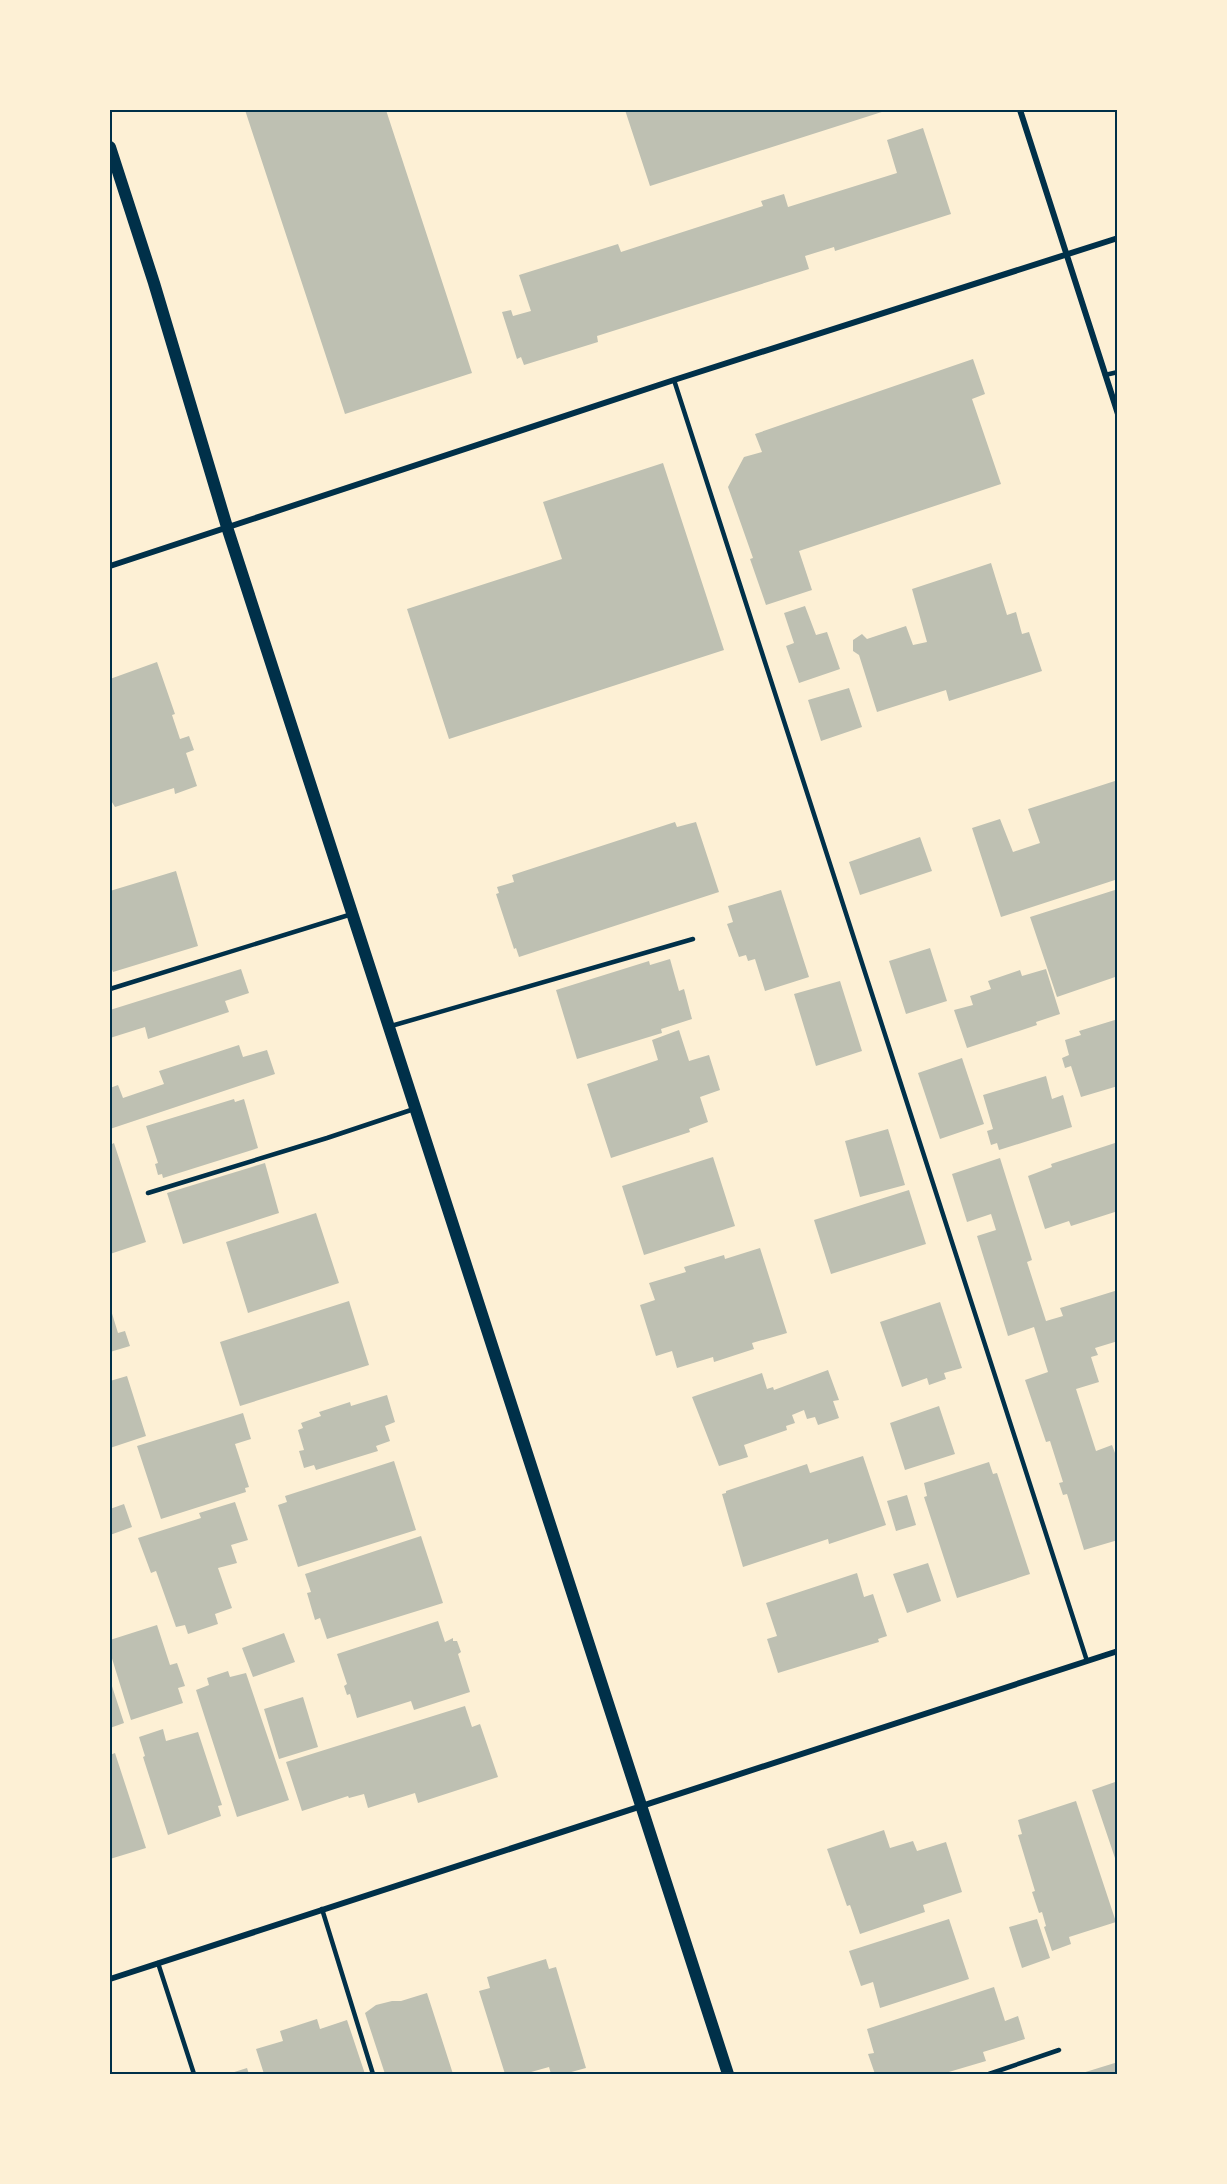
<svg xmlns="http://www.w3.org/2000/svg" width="1227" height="2184" font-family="'Noto Sans',sans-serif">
  <rect width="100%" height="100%" fill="#fdf0d5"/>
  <path fill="#bec0b2" d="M 245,110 L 386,110 L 472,373 L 345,414 Z
    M 625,110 L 888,110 L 650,186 Z
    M 923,128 L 951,214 L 835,251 L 834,247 L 805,256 L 809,269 L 597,336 L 598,342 L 524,365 L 521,357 L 517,359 L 502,312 L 511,310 L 513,316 L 531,311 L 519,275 L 618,244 L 621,252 L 763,206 L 761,201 L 784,194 L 788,207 L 897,173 L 887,140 Z
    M 973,359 L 985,394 L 972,399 L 1001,484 L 799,551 L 812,590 L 766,605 L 750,559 L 753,558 L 728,487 L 744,457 L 762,452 L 755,434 Z
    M 663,463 L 724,650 L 449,739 L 407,609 L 562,559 L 543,502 Z
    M 991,563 L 1007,615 L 1016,612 L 1022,634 L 1029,632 L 1042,671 L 949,701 L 946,690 L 877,712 L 859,655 L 853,651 L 853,640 L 862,634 L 867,639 L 906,626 L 913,645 L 927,642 L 912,589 Z
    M 805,606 L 816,635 L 827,632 L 840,669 L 799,683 L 786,646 L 794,643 L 784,613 Z
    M 157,662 L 175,714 L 172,715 L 180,739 L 189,736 L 194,750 L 186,753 L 197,786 L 175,794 L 174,788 L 115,807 L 110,799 L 110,679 Z
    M 849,688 L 862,727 L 821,741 L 808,700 Z
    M 1118,780 L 1118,879 L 1001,917 L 972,828 L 1000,819 L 1013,852 L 1040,843 L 1028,809 Z
    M 675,822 L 677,827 L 696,822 L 719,892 L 519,957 L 516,948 L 514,949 L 496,894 L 499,893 L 497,887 L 514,882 L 512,875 Z
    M 920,837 L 932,871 L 860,895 L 849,862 Z
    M 176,871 L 198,946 L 113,972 L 111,967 L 110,968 L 110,891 Z
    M 1118,889 L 1118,976 L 1057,997 L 1030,917 Z
    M 781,890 L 809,977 L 765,991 L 755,959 L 748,961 L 746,955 L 739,957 L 727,924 L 733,922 L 728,906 Z
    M 930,948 L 947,1001 L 906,1014 L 889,961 Z
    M 670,959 L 679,991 L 684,989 L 692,1019 L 661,1029 L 662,1033 L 577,1059 L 556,990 L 649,961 L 650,965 Z
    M 241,969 L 249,993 L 225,1001 L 229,1012 L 148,1039 L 145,1027 L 110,1038 L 110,1010 Z
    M 1046,969 L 1060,1014 L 1036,1022 L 1037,1025 L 967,1048 L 954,1010 L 973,1005 L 970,996 L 991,989 L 988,981 L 1020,970 L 1022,976 Z
    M 840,981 L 862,1051 L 816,1066 L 794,994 Z
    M 1118,1019 L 1118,1086 L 1081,1097 L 1071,1066 L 1065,1068 L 1062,1058 L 1069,1055 L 1065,1040 L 1081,1035 L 1079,1031 Z
    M 679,1030 L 689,1061 L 709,1055 L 720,1090 L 700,1097 L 708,1122 L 689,1129 L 690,1132 L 611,1158 L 587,1084 L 658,1060 L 652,1040 Z
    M 239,1045 L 243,1057 L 267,1050 L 275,1074 L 110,1129 L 110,1088 L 118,1085 L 123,1098 L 164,1084 L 159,1071 Z
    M 962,1058 L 984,1124 L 940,1139 L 918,1073 Z
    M 1046,1076 L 1052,1099 L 1063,1095 L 1072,1127 L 999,1150 L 997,1143 L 991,1145 L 987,1131 L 993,1129 L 983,1095 Z
    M 234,1099 L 235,1102 L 244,1099 L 258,1148 L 163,1178 L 162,1174 L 158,1175 L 155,1164 L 158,1163 L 146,1126 Z
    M 888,1129 L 905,1185 L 860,1197 L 845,1141 Z
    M 1118,1142 L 1118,1211 L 1071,1226 L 1069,1221 L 1045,1229 L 1028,1176 L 1052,1167 L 1051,1164 Z
    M 114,1143 L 146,1242 L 110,1254 L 110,1145 Z
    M 713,1157 L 735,1226 L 644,1255 L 622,1186 Z
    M 1000,1158 L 1032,1260 L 1027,1262 L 1046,1321 L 1063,1316 L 1060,1308 L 1118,1290 L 1118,1341 L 1095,1348 L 1098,1355 L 1091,1357 L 1099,1382 L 1076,1389 L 1096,1451 L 1112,1445 L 1118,1461 L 1118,1540 L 1084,1550 L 1067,1494 L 1063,1495 L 1059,1483 L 1063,1482 L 1050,1441 L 1046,1442 L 1025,1380 L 1048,1372 L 1034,1327 L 1008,1336 L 977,1236 L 996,1230 L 991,1214 L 967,1222 L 952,1174 Z
    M 265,1163 L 279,1213 L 183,1244 L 167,1193 Z
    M 909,1190 L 926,1244 L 831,1274 L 814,1220 Z
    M 316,1213 L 339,1283 L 248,1313 L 226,1242 Z
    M 760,1248 L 787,1333 L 752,1343 L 754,1349 L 714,1362 L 713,1357 L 677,1368 L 672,1351 L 656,1356 L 640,1305 L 655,1300 L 649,1283 L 686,1272 L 684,1267 L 724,1255 L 725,1259 Z
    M 349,1301 L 369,1365 L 240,1406 L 220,1342 Z
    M 940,1302 L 962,1368 L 944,1373 L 946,1379 L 929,1385 L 927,1378 L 902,1387 L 880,1322 Z
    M 110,1307 L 118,1333 L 125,1331 L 130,1346 L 110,1352 Z
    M 828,1370 L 839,1400 L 833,1401 L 839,1418 L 818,1425 L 815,1417 L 807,1419 L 804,1410 L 792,1415 L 795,1423 L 786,1426 L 787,1430 L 744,1445 L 748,1457 L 719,1466 L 692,1397 L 762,1373 L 767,1389 L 773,1387 L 774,1390 Z
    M 127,1376 L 146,1436 L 110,1448 L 110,1381 Z
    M 387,1395 L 395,1422 L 385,1426 L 390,1441 L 376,1446 L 378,1451 L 316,1470 L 314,1465 L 304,1468 L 299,1451 L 304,1450 L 298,1430 L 303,1428 L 301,1423 L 321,1416 L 319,1412 L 350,1402 L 351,1406 Z
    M 939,1406 L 955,1454 L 905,1470 L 890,1423 Z
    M 243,1413 L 251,1439 L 235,1444 L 249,1487 L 245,1488 L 246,1492 L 161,1519 L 137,1446 Z
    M 863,1456 L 886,1525 L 829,1544 L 828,1539 L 743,1567 L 722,1494 L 726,1493 L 726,1491 L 807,1464 L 810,1473 Z
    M 394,1461 L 416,1530 L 298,1567 L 278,1505 L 287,1502 L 285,1496 Z
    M 989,1462 L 993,1474 L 997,1473 L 1030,1574 L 957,1598 L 924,1497 L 927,1496 L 924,1483 Z
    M 907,1495 L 916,1525 L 896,1531 L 887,1501 Z
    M 235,1502 L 248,1540 L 231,1545 L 237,1563 L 218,1568 L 232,1608 L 215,1614 L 218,1624 L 188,1634 L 185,1625 L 176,1627 L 156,1571 L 151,1573 L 138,1538 L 201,1518 L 199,1513 Z
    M 124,1504 L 132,1527 L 110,1535 L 110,1509 Z
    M 421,1536 L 443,1603 L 327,1639 L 320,1618 L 315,1620 L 307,1593 L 311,1592 L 305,1574 Z
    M 928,1563 L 941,1601 L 907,1613 L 893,1574 Z
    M 857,1573 L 864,1597 L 873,1594 L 887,1636 L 878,1639 L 879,1642 L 778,1673 L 767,1639 L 777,1636 L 766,1603 Z
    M 438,1621 L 445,1642 L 453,1638 L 453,1641 L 457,1641 L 461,1652 L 458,1654 L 470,1692 L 414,1710 L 411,1701 L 357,1718 L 350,1694 L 347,1695 L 344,1686 L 347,1684 L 337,1654 Z
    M 157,1625 L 170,1665 L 177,1663 L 185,1686 L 178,1688 L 183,1703 L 131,1720 L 110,1652 L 110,1640 Z
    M 284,1633 L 295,1662 L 253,1677 L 242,1648 Z
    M 228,1671 L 230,1677 L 246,1673 L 289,1800 L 237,1817 L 196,1690 L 209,1685 L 207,1678 Z
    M 110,1680 L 124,1723 L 110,1728 Z
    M 303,1697 L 318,1747 L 279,1759 L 264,1709 Z
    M 465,1706 L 472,1727 L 480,1724 L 498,1777 L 418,1803 L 415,1793 L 368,1808 L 364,1794 L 349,1798 L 348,1796 L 302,1811 L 286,1762 Z
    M 163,1729 L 166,1741 L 198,1732 L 222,1805 L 218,1806 L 221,1816 L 168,1835 L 143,1757 L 145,1756 L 139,1737 Z
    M 115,1753 L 146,1848 L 110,1859 L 110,1755 Z
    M 1118,1781 L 1118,1864 L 1117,1864 L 1092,1790 Z
    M 1076,1801 L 1116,1922 L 1069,1937 L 1071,1944 L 1052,1951 L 1044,1927 L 1046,1926 L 1042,1912 L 1039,1913 L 1032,1892 L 1035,1891 L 1018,1835 L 1022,1834 L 1018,1820 Z
    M 884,1830 L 890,1848 L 913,1841 L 917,1851 L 946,1842 L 962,1892 L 923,1905 L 925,1912 L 860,1934 L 850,1905 L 847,1906 L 827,1849 Z
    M 949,1919 L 969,1979 L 880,2008 L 873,1982 L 861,1986 L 849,1951 Z
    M 1037,1919 L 1050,1958 L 1022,1968 L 1009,1927 Z
    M 546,1959 L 549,1969 L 556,1967 L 586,2068 L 564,2074 L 551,2074 L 549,2067 L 524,2074 L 505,2074 L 479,1991 L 490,1988 L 487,1977 Z
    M 994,1987 L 1005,2021 L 1018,2016 L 1025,2039 L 983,2052 L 986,2061 L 942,2074 L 875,2074 L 868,2054 L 874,2053 L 867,2029 Z
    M 427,1993 L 453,2074 L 385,2074 L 365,2013 L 376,2005 L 392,2001 L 401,2001 Z
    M 317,2019 L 320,2029 L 347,2020 L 365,2074 L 264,2074 L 256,2049 L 283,2041 L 280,2031 Z
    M 1118,2062 L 1118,2074 L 1079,2074 Z
    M 247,2068 L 249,2074 L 228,2074 Z"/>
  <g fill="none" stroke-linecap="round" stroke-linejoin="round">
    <path stroke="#003049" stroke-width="4.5" d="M 1105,375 L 1118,372
      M 674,380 L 1087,1661
      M 110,989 L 352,914
      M 391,1026 L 693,939
      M 148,1193 L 327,1138 L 414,1109
      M 322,1909 L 373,2074
      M 158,1963 L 194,2074
      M 989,2074 L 1059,2050"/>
    <path stroke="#003049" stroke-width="6" d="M 1020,110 L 1118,414
      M 110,566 L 674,380 L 1118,238
      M 110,1979 L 1118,1651"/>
    <path stroke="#003049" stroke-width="12" d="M 110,147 L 154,283 L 227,527 L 728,2074"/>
  </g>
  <rect width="1227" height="2184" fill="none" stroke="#fdf0d5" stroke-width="222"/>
  <rect x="111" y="111" width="1005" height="1962" fill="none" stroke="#003049" stroke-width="2"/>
</svg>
